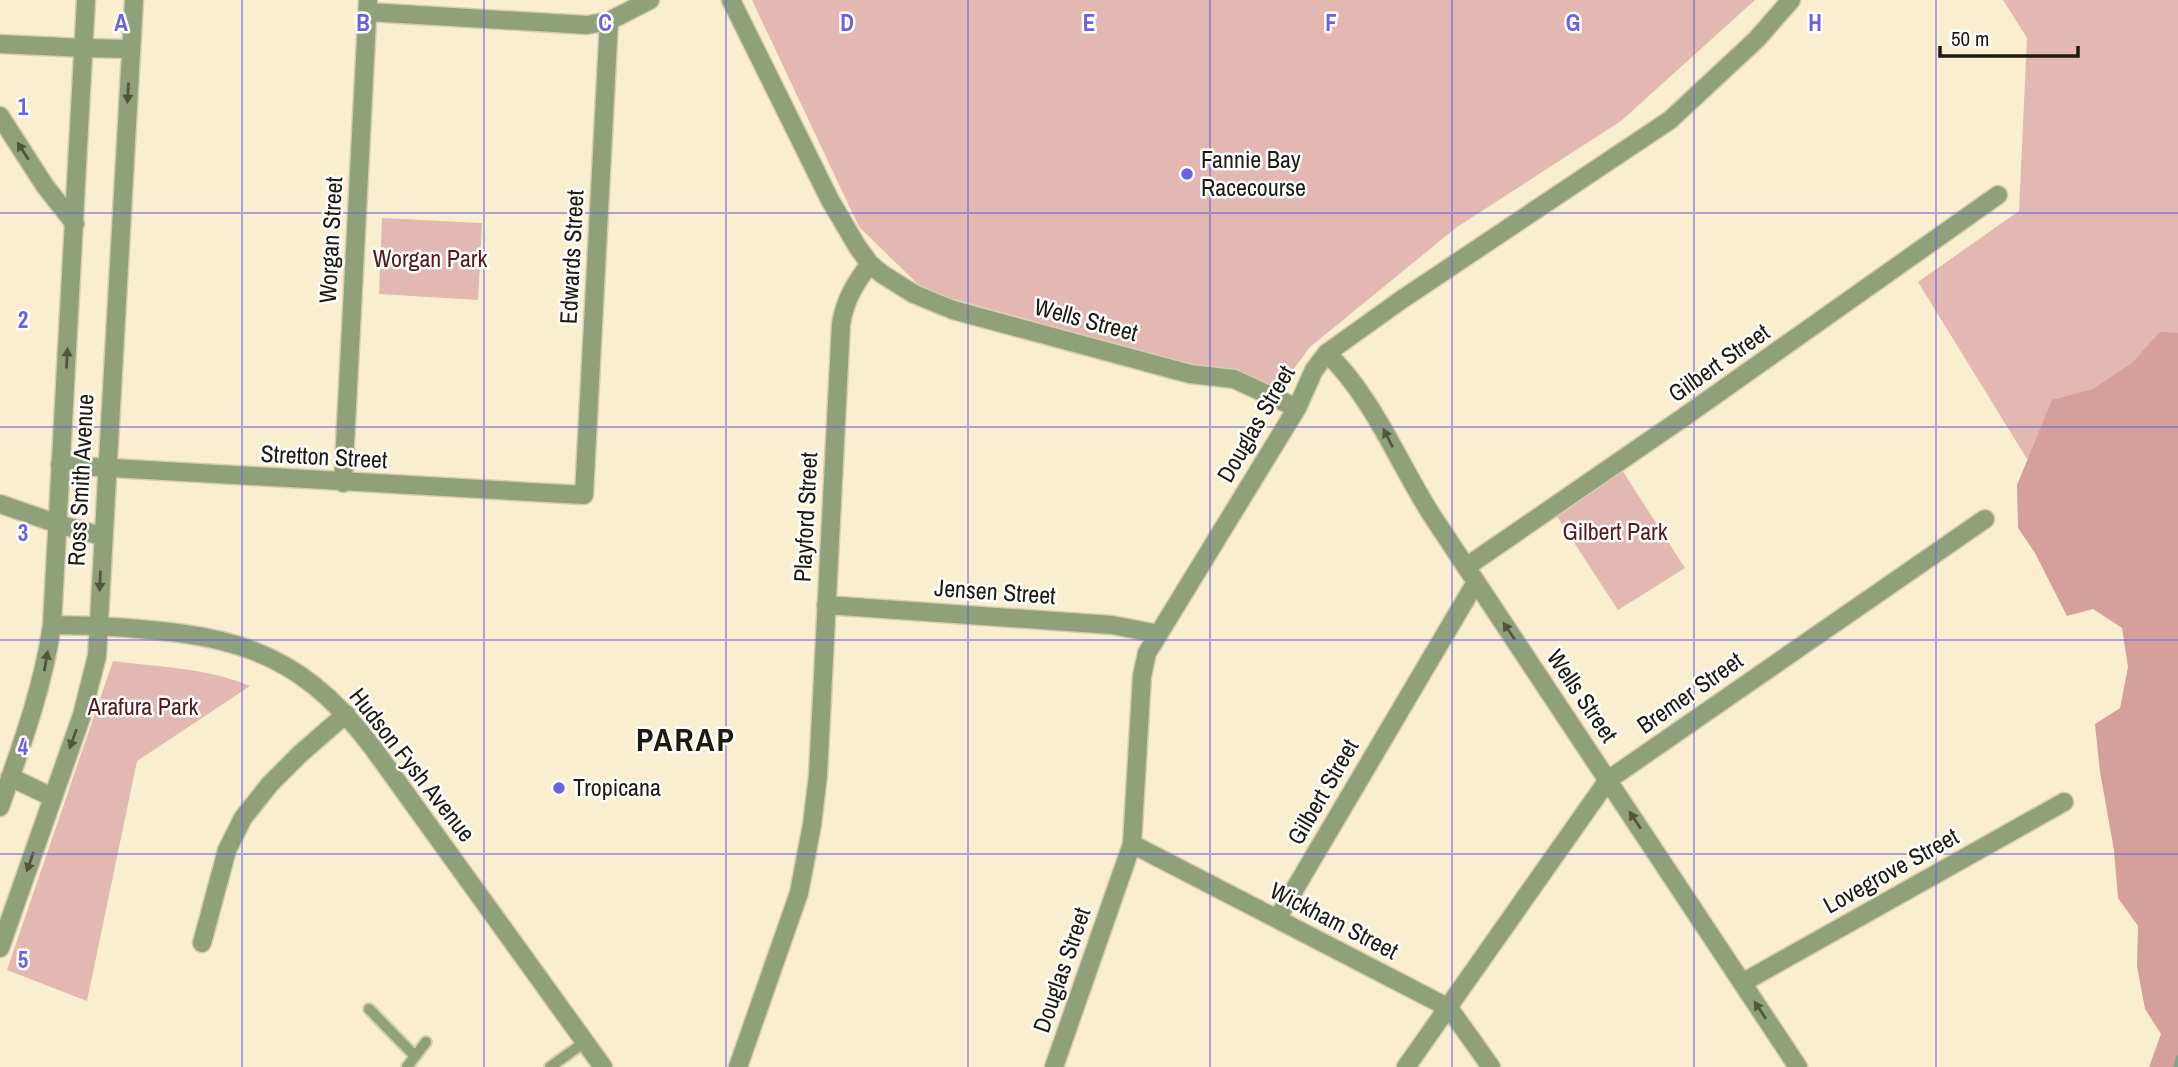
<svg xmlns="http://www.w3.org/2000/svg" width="2178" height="1067" font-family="'Archivo Narrow',sans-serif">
  <rect width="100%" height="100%" fill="#f9efd0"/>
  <path fill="#e3b7b2" d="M 752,0 L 1755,0 L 1621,121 L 1457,227 L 1310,347 L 1279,389 L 925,291 L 859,227 Z
    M 2003,0 L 2178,0 L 2178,351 L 2027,459 L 1918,282 L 2019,211 L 2027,38 Z
    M 382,218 L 482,223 L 478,300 L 379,294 Z
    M 1622,470 L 1685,568 L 1618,610 L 1556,515 Z
    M 113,661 C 158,667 208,668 250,686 L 137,761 L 87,1001 L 7,970 Z"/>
  <path fill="#d5a09b" d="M 2160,332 L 2178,333 L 2178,1067 L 2149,1067 L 2161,1034 L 2145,1009 L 2137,966 L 2138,926 L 2118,898 L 2114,850 L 2100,772 L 2095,724 L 2120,708 L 2128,667 L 2122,628 L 2093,609 L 2067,616 L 2035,553 L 2018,528 L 2017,485 L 2052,400 L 2093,389 L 2132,363 Z"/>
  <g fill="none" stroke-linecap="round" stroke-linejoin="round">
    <path stroke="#82a38d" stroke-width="5" d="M 2176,1067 L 2178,1058"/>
    <defs>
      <path id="service" d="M 369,1009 L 415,1056
        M 407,1067 L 426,1042
        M 550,1067 L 585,1042"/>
      <path id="minor" d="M 731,0 L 830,200 L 857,246 L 870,264 L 882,274 L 914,294 L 953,310 L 1190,374 L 1234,379 L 1297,408
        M 368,12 L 587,25 L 609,21 L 650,0
        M 0,44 L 84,48
        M 0,116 L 45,186 L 75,224
        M 1327,353 C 1373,398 1397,460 1431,514 L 1798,1067
        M 60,465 L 584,495 L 609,21
        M 343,483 L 368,0
        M 0,504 L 58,524
        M 1466,567 L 1684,417 L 1998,195
        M 826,605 L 1112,625 L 1159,634
        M 99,626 C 223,634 294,643 373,748 L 603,1067
        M 1132,844 L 1449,1008 L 1491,1067
        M 1277,919 L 1476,582
        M 202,943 L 227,850 L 243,818 L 270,784 L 300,754 L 346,714
        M 1742,983 L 2064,802
        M 738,1067 L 799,893 L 812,825 L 818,775 L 841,324 C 845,300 855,283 870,264
        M 1054,1067 L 1132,844 L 1142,676 L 1147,653 L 1297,408 L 1314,370 L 1327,353 L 1401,300 L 1670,120 L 1757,39 L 1791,0
        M 1406,1067 L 1608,780 L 1985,519"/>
      <path id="tertiary" d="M 84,48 L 131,49
        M 58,524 L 102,536
        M 52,625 L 99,626
        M 10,777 L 52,797
        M 0,807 C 21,747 43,688 52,625 L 86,0
        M 0,948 L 82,715 L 97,656 L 134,0"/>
    </defs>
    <use href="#service" stroke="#d6cdb1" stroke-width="14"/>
    <use href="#minor" stroke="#d6cdb1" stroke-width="21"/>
    <use href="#tertiary" stroke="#d6cdb1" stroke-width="21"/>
    <use href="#service" stroke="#90a07b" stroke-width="10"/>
    <use href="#minor" stroke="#90a07b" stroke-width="18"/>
    <use href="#tertiary" stroke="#90a07b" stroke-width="18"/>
  </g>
  <defs><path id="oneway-solid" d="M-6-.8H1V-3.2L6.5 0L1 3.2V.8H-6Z" transform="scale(1.75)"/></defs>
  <g fill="#51563f">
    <use href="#oneway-solid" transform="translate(128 93) rotate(93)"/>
    <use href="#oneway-solid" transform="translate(23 151) rotate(-123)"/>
    <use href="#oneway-solid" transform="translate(67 358) rotate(-87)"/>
    <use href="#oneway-solid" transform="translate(1388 438) rotate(-117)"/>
    <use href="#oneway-solid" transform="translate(100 581) rotate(92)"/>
    <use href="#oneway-solid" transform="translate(1509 631) rotate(-124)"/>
    <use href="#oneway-solid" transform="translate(46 661) rotate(-80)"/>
    <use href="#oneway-solid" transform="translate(73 739) rotate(110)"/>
    <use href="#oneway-solid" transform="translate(1635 820) rotate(-123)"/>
    <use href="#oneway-solid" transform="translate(30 862) rotate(109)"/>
    <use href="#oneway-solid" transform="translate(1760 1010) rotate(-124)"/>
  </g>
  <path fill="none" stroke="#6c62db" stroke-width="2" stroke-opacity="0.55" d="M 242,0 L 242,1067M 484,0 L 484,1067M 726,0 L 726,1067M 968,0 L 968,1067M 1210,0 L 1210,1067M 1452,0 L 1452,1067M 1694,0 L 1694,1067M 1936,0 L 1936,1067M 0,213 L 2178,213M 0,427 L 2178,427M 0,640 L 2178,640M 0,854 L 2178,854"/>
  <g fill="#6c62db" stroke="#fff" stroke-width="2.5">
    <circle cx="1187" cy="174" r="7"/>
    <circle cx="559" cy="788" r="7"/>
  </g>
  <g text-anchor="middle" stroke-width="5" stroke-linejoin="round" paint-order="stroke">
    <g font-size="24" fill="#1d1a0e" stroke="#fff" text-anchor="start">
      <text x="1201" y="168">Fannie Bay<tspan x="1201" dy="28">Racecourse</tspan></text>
      <text x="573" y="796">Tropicana</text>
    </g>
    <g font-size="24" fill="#1d1a0e" stroke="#fff">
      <text transform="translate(331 240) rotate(-87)" y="8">Worgan Street</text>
      <text transform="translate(572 257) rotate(-87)" y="8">Edwards Street</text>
      <text transform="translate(1086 320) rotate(15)" y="8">Wells Street</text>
      <text transform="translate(1719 363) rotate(-35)" y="8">Gilbert Street</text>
      <text transform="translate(1256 424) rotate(-60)" y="8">Douglas Street</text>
      <text transform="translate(324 457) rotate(3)" y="8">Stretton Street</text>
      <text transform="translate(81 480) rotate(-87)" y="8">Ross Smith Avenue</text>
      <text transform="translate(806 517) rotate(-87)" y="8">Playford Street</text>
      <text transform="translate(995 592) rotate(4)" y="8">Jensen Street</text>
      <text transform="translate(1690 693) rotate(-35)" y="8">Bremer Street</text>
      <text transform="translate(1582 696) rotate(56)" y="8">Wells Street</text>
      <text transform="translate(412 765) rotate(52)" y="8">Hudson Fysh Avenue</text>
      <text transform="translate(1323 792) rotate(-60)" y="8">Gilbert Street</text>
      <text transform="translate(1891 871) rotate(-29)" y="8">Lovegrove Street</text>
      <text transform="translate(1334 921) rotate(27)" y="8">Wickham Street</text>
      <text transform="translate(1062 970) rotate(-71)" y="8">Douglas Street</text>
    </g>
    <g font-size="24" fill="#581919" stroke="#fff">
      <text x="430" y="267">Worgan Park</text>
      <text x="1615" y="540">Gilbert Park</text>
      <text x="143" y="715">Arafura Park</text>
    </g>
    <g font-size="32" font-weight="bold" letter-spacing="2" fill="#1d1a0e" stroke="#fff">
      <text x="686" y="751">PARAP</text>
    </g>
  </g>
  <g font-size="23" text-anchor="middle" font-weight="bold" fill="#6c62db" stroke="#fff" stroke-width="5" stroke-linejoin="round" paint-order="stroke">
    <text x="121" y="31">A</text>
    <text x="363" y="31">B</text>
    <text x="605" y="31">C</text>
    <text x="847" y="31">D</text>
    <text x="1089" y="31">E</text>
    <text x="1331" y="31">F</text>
    <text x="1573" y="31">G</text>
    <text x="1815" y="31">H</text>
    <text x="23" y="115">1</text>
    <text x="23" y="328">2</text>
    <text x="23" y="541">3</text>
    <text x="23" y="755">4</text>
    <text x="23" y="968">5</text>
  </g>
  <path d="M1940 46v10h138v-10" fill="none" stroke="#1d1a0e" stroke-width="3.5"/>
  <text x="1951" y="46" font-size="21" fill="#1d1a0e" stroke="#ffffff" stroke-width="5" paint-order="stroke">50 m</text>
</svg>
